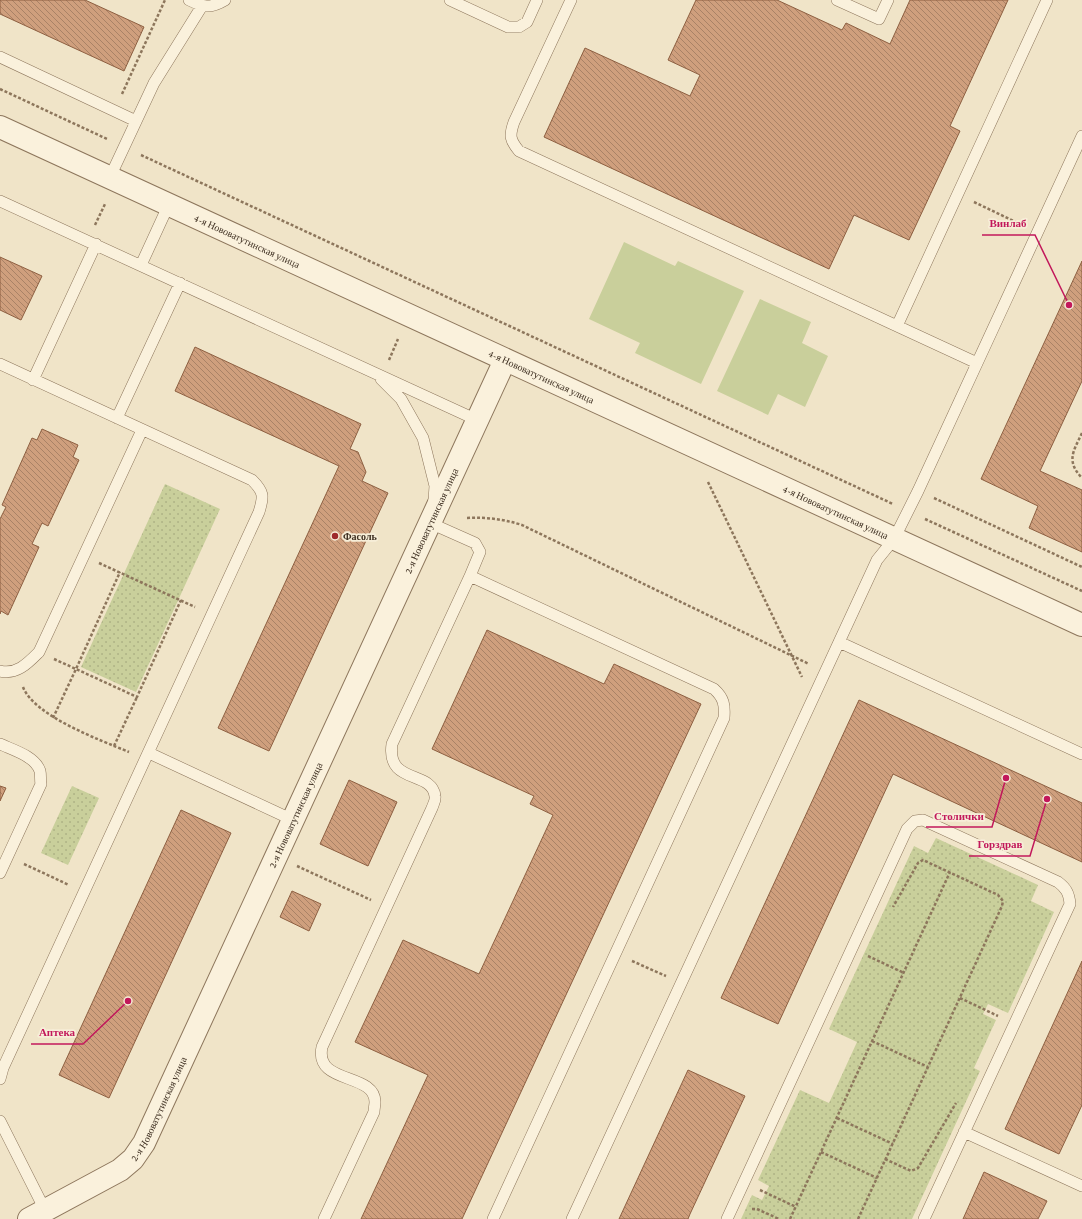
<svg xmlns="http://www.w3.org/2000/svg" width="1082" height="1219" font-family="'Crimson Pro',serif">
  <defs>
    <pattern id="green-dots" width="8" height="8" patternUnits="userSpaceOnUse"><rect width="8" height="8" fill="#c9cf9b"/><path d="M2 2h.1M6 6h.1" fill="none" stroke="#aeb285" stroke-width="1.8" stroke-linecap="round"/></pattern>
    <pattern id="building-back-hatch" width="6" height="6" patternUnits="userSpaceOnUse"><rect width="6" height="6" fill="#cf9f7d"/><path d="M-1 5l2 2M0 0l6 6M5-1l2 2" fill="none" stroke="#a98266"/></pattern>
  </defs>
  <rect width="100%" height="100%" fill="#f0e4c8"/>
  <path fill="url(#green-dots)" d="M 165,484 L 220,509 L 136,692 L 81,667 Z
    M 72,786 L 99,798 L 68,865 L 41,853 Z
    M 936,838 L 1038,885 L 1031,901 L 1054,912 L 1008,1013 L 988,1004 L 983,1014 L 996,1020 L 974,1068 L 980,1071 L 912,1219 L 741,1219 L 752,1195 L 762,1200 L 769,1186 L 758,1180 L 800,1090 L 829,1103 L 857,1042 L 829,1029 L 914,846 L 928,853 Z"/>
  <path fill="#c9cf9b" d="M 624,242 L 675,266 L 678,261 L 744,291 L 701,384 L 635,353 L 640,343 L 589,319 Z
    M 760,299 L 811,322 L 802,343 L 828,356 L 805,407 L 778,394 L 768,415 L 717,391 Z"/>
  <path fill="url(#building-back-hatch)" stroke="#8d5f41" d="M 0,0 L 85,0 L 144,27 L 124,71 L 0,14 Z
    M 696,0 L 777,0 L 842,30 L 846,23 L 890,44 L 910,0 L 1008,0 L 950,126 L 960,131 L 909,240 L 854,215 L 829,269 L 544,137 L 585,48 L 690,96 L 700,75 L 668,60 Z
    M 0,257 L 42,276 L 21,320 L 0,310 Z
    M 1082,261 L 1082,381 L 1040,471 L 1082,490 L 1082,552 L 1029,528 L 1038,506 L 981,479 Z
    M 195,347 L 361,424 L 350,449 L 358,452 L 366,472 L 362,481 L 388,493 L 269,751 L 218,728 L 339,466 L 175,391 Z
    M 42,429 L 78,445 L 73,457 L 79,460 L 48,526 L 42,523 L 32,544 L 39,547 L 8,615 L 1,611 L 0,614 L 0,519 L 6,507 L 2,505 L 32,438 L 37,440 Z
    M 487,630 L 604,684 L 614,664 L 701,704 L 462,1219 L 361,1219 L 428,1075 L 355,1042 L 403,940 L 479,974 L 553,815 L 530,804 L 534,796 L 432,749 Z
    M 859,700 L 1082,803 L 1082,862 L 893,774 L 778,1024 L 721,998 Z
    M 349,780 L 397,802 L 368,866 L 320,844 Z
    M 0,786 L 6,788 L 0,801 Z
    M 181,810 L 231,833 L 109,1098 L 59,1075 Z
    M 292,891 L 321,904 L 309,931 L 280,917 Z
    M 1082,961 L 1082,1105 L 1059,1154 L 1005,1129 Z
    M 688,1070 L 745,1096 L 690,1214 L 688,1219 L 619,1219 Z
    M 984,1172 L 1047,1201 L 1038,1219 L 963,1219 Z"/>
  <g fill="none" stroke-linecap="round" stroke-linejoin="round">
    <defs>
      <path id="service" d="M 189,0 C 203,7 210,9 225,0
        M 450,0 L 508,27 L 519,27 L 527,22 L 537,0
        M 571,0 L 514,122 C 509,136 510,140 519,151 L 897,326 L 1047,0
        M 837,0 L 879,19 L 888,0
        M 0,57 L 136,121
        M 110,177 L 154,83 L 202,6
        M 0,201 L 477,420
        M 141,265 L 169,204
        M 897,326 L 977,363
        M 0,364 L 252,480 C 264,492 264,496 259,512 L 3,1068 L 0,1079
        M 381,379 L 401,399 L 423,438 L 435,486 L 434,500
        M 33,380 L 96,244
        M 117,418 L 180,283
        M 470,576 L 714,689 C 724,698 725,705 724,718 L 493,1219
        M 839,642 L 1082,754
        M 0,671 C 17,675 28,663 39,652 L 142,430
        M 0,744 C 13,750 35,756 40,771 C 41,775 40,780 41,784 L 0,873
        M 149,753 L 293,820
        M 0,1121 L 45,1210
        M 964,1132 L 1082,1186
        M 324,1219 L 374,1112 C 374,1109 375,1105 375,1102 C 375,1072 314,1085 322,1047 L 432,808 C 433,805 436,800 435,796 C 432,770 386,785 392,744 L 470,576 L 480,552 L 475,543 L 430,523
        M 572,1219 L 877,560 L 894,539 L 918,491 L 1082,136
        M 727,1219 L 907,829 L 915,821 L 923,820 L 1058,882 C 1066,888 1069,893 1070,904 L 924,1219"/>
      <g id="minor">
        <path id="s1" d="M 0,127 L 1082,625"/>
        <path id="s2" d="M 29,1219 L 120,1170 L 133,1159 L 144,1143 L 505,360"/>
      </g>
    </defs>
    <use href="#service" stroke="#8d765c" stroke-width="12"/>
    <use href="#minor" stroke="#8d765c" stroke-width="24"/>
    <path stroke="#8d765c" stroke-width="2.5" stroke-dasharray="3 2" stroke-linecap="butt" d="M 0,89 L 107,139
      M 122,94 L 165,0
      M 141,155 L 893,504
      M 974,202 L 1022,225
      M 95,225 L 105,204
      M 389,360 L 398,339
      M 1082,433 C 1073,452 1066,461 1082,478
      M 708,482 L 802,677
      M 934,498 L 1082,567
      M 467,518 C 486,517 503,519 522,525 L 809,664
      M 925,519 L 1082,591
      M 99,563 L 195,607
      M 54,659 L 76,669 L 120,572
      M 23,687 C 34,716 100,740 129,752
      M 53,718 L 76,669 L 137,697 L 181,600
      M 114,746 L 137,697
      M 24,864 L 69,885
      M 297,866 L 371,900
      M 868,956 L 904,973
      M 632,961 L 666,976
      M 960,998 L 998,1016
      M 872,1041 L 928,1067
      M 837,1118 L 893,1144
      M 821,1152 L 877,1178
      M 885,1159 L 911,1171 L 918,1168 L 956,1103
      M 760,1190 L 796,1207
      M 752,1209 L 757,1209 L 779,1219
      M 790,1219 L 950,872
      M 858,1219 L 1002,906 L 1003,901 L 998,895 L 923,860 L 918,863 L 893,907"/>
    <use href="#service" stroke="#faf1dc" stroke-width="11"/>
    <use href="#minor" stroke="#faf1dc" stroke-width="22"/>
  </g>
  <circle fill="#9e2a2b" stroke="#f7eed8" stroke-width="1.5" cx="335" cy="536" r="4"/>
  <g text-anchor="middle" stroke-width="3.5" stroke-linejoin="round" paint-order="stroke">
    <g font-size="10" fill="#3d2e20" stroke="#f7eed8">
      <text dy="4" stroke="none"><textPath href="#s1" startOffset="272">4-я Нововатутинская улица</textPath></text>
      <text dy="4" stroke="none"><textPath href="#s1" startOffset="596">4-я Нововатутинская улица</textPath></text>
      <text dy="4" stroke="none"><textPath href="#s1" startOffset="920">4-я Нововатутинская улица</textPath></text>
      <text dy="4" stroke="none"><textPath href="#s2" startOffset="825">2-я Нововатутинская улица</textPath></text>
      <text dy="4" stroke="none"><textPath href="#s2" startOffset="501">2-я Нововатутинская улица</textPath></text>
      <text dy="4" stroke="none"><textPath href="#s2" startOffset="177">2-я Нововатутинская улица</textPath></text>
    </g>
    <g font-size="10" font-weight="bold" fill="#3d2e20" stroke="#f7eed8" text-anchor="start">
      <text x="343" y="540">Фасоль</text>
    </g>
  </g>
  <path fill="none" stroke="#c2185b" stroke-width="1.5" d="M1069 305L1035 235H982M1006 778L992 827H926M1047 799L1030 856H969M128 1001L83 1044H31"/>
  <g fill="#c2185b" stroke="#f7eed8" stroke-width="1.5">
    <circle cx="1069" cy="305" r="4"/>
    <circle cx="1006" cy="778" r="4"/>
    <circle cx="1047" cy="799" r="4"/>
    <circle cx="128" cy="1001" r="4"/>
  </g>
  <g font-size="11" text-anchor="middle" font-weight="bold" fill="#c2185b" stroke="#f7eed8" stroke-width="3.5" stroke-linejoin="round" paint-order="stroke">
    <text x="1008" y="227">Винлаб</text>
    <text x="959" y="820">Столички</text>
    <text x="1000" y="848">Горздрав</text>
    <text x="57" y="1036">Аптека</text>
  </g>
</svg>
